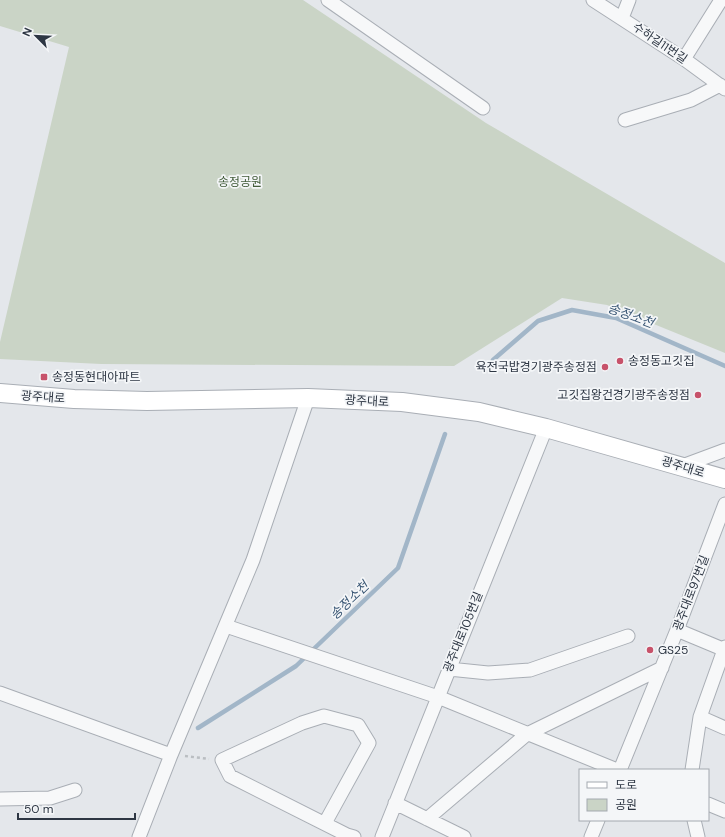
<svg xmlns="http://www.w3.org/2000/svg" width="725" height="837" font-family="'DM Sans','Noto Sans KR',sans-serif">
  <rect width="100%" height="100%" fill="#e4e7eb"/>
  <path fill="#cad4c6" d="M 0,0 L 303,0 L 486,123 L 725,263 L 725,353 L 607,305 L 562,298 L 454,366 L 101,364 L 0,359 L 0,342 L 69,47 L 0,26 Z"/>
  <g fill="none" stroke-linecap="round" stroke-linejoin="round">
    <path stroke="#a2b6c8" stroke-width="4.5" d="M 493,360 L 538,321 L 572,310 L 616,318 L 725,366
      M 198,728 L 296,666 L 398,568 L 445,434"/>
    <defs>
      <path id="street" d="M 328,0 L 483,108
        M 593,0 L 684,59 L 725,89
        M 622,18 L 629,0
        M 684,59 L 721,0
        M 625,120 L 691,100 L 720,85
        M 682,466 L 725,450
        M 226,626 L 438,697 L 617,770
        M 677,630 L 725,650
        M 449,669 L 488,673 L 530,670 L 628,636
        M 0,693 L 171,755
        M 700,717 L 725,728
        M 620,770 L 677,630 L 725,504
        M 692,770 L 700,717 L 725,647
        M 0,799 L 50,798 L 75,790
        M 395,803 L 464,837
        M 708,804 L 725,811
        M 427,819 L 527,734 L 662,668
        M 694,820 L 698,837
        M 325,823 L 369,743 L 358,725 L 324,716 L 302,723 L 222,760 L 230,776 L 347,835 L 354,837
        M 139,837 L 171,755 L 253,560 L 308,398
        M 382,837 L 546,428
        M 591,837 L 598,820"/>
      <path id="secondary" d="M 0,393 L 74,399 L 147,401 L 308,398 L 402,402 L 479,412 L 546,428 L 725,479"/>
    </defs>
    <use href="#street" stroke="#a9aeb5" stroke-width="15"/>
    <use href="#secondary" stroke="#a9aeb5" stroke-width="20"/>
    <path stroke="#babec2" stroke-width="2.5" stroke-dasharray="3 3" stroke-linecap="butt" d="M 185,756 L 209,759"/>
    <use href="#street" stroke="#f7f8f9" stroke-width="13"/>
    <use href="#secondary" stroke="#fff" stroke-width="18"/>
  </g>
  <g fill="#c7526a" stroke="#f4f6f8" stroke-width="1.5">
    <circle cx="620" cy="361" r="4"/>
    <circle cx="605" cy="367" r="4"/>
    <rect x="40" y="373" width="8" height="8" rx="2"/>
    <circle cx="698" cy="395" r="4"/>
    <circle cx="650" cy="650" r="4"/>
  </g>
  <g text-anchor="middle" stroke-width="3.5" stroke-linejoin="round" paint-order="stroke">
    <g font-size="12" fill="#2d3643" stroke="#f4f6f8">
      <text transform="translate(660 43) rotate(34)" y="4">수하길11번길</text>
      <text transform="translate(43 397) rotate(4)" y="4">광주대로</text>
      <text transform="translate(367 401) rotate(3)" y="4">광주대로</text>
      <text transform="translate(683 467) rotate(17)" y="4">광주대로</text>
      <text transform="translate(691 593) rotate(-69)" y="4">광주대로97번길</text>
      <text transform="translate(463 632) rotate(-68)" y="4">광주대로105번길</text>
    </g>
    <g font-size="12" fill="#435d3b" stroke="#f4f6f8">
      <text x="240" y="186">송정공원</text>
    </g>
    <g font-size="12" fill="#2d3643" stroke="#f4f6f8" text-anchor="start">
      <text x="628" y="365">송정동고깃집</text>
      <text x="597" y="371" text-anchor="end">육전국밥경기광주송정점</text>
      <text x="52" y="381">송정동현대아파트</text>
      <text x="690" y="399" text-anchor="end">고깃집왕건경기광주송정점</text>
      <text x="658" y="654">GS25</text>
    </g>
    <g font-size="13" font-style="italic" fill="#395674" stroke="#f4f6f8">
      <text transform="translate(631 315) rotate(20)" y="5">송정소천</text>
      <text transform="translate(349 600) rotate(-44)" y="5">송정소천</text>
    </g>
  </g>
  <rect x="579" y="769" width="130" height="52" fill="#f4f6f8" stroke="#a4a9b0"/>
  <rect x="587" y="782" width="20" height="6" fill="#ffffff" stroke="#a4a9b0"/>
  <text x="615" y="789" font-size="12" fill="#2d3643">도로</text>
  <rect x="587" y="799" width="20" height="12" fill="#cad4c6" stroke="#a4a9b0"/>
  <text x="615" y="809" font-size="12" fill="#2d3643">공원</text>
  <g transform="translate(36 36) rotate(294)" stroke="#f4f6f8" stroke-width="3" paint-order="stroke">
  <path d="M0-3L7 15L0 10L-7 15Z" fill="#2d3643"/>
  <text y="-6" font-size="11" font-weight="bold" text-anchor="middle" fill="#2d3643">N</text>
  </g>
  <path d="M18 813v6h117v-6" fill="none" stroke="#2d3643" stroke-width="2"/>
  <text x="24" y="813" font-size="12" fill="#2d3643" stroke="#f4f6f8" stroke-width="3" paint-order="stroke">50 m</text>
</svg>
